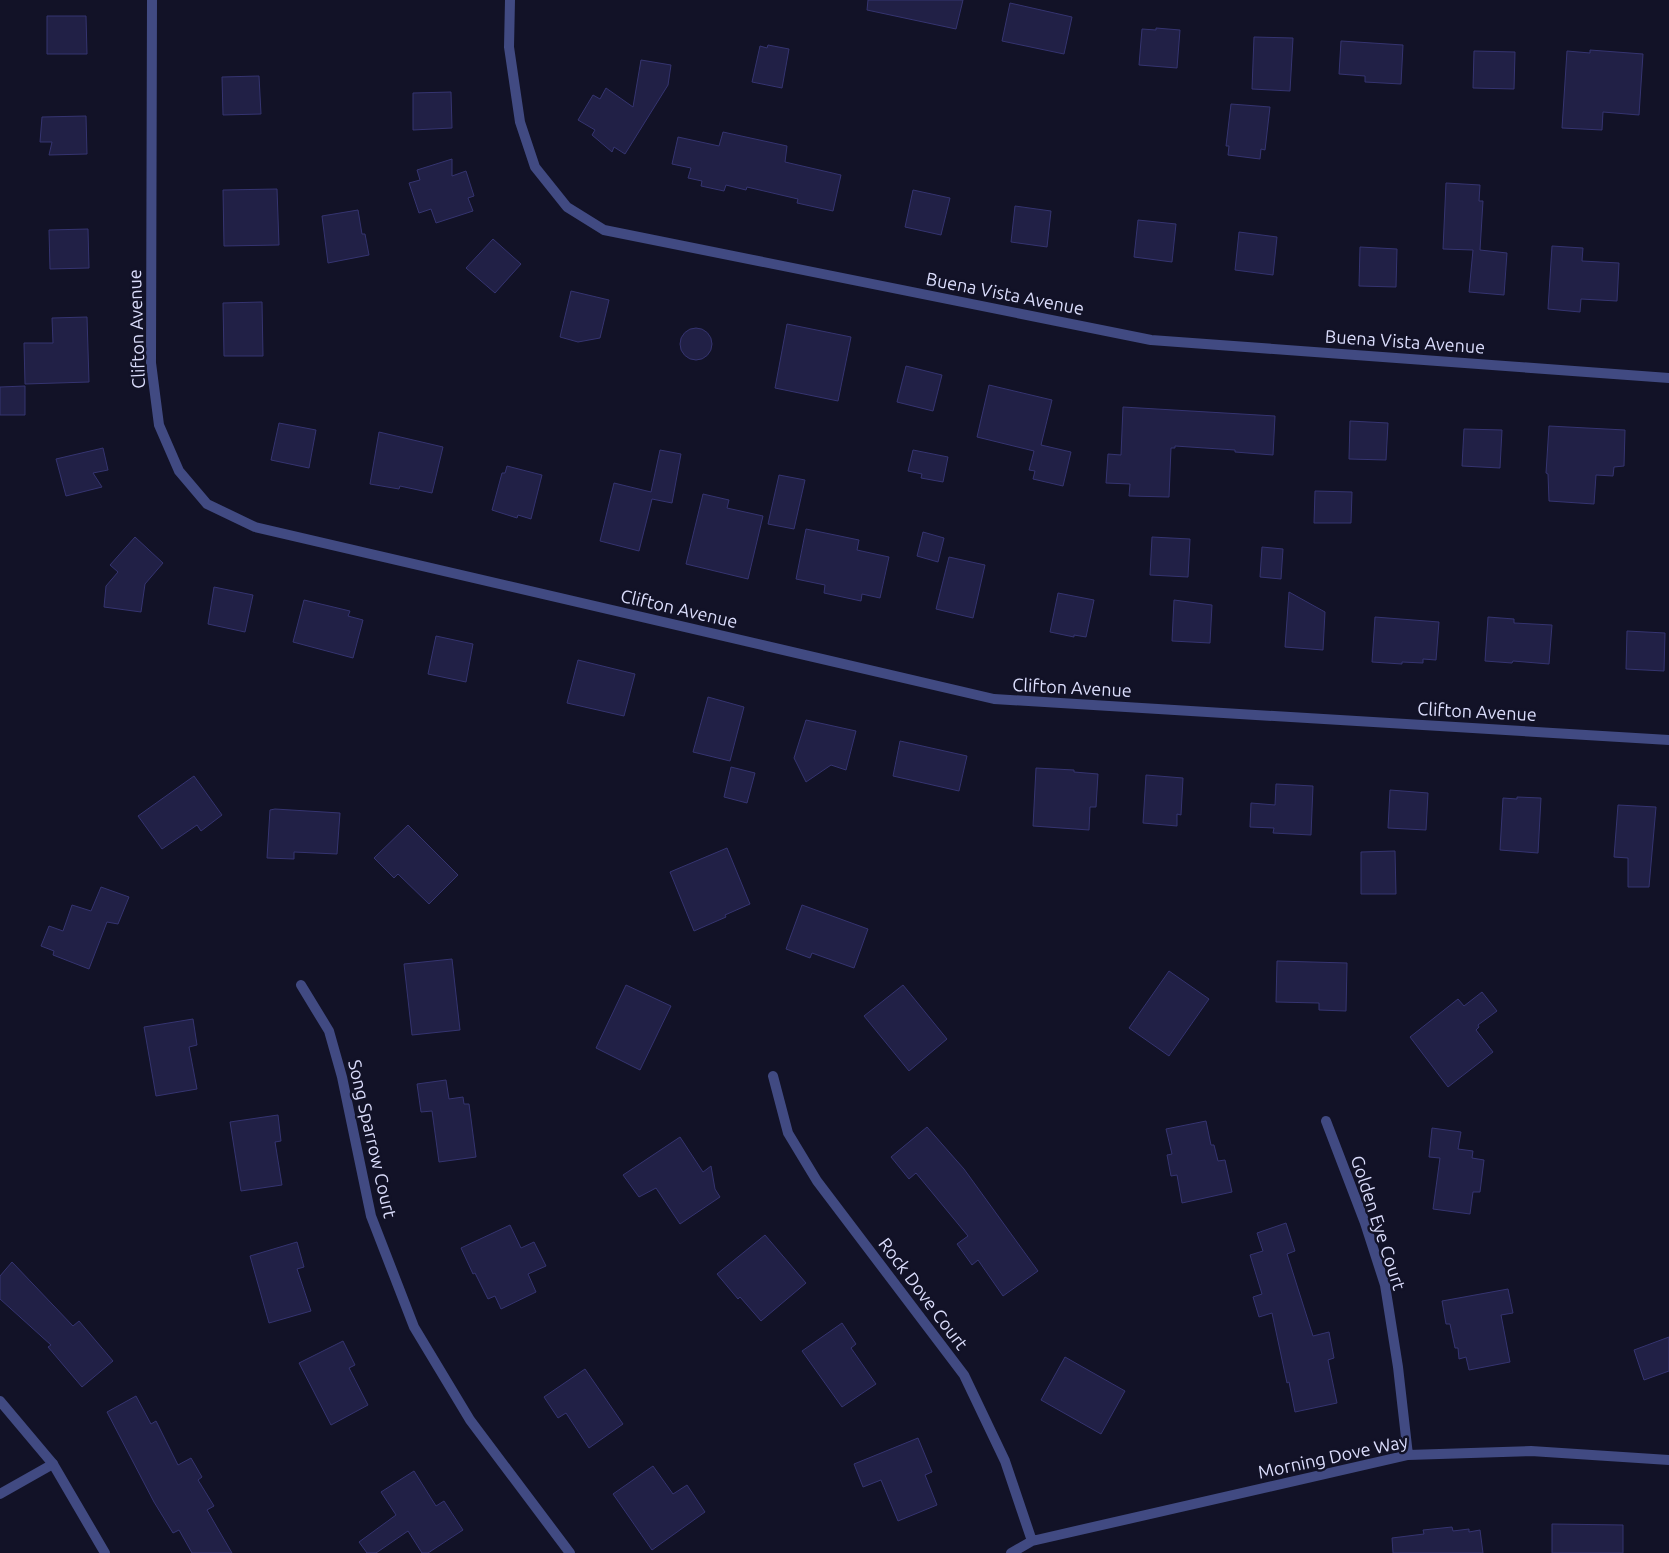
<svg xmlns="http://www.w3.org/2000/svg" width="1669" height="1553" font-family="Ubuntu,sans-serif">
  <rect width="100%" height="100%" fill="#121227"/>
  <path fill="#212046" stroke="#353470" d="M 868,0 L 963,0 L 956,29 L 867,10 Z
    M 1010,3 L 1072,17 L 1064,54 L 1002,41 Z
    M 47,16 L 86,16 L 87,54 L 47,54 Z
    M 1156,28 L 1180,30 L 1177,68 L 1139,65 L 1142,29 L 1156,30 Z
    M 1254,37 L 1293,38 L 1290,91 L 1252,89 Z
    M 1341,41 L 1403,45 L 1401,84 L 1365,82 L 1365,76 L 1339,74 Z
    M 768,45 L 789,49 L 782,88 L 752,82 L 760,46 L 767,48 Z
    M 1590,50 L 1643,54 L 1639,115 L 1603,112 L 1602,130 L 1562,128 L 1567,51 L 1590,53 Z
    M 1474,51 L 1515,52 L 1514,89 L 1473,88 Z
    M 641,60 L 671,65 L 668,85 L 625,154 L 614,147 L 612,152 L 592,135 L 595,130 L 578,120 L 593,95 L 600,99 L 606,88 L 633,107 Z
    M 259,76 L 261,114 L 223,115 L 222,77 Z
    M 451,92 L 452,128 L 413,130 L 413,93 Z
    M 1231,104 L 1270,107 L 1265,150 L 1261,149 L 1260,159 L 1228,155 L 1229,146 L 1226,146 Z
    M 86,116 L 87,154 L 49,155 L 52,142 L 40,142 L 42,117 Z
    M 723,132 L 787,146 L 785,162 L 841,175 L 833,211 L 797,203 L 798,199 L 747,187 L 746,190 L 726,185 L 724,191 L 701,186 L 702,181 L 688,178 L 691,168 L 672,164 L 678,137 L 719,146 Z
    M 452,159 L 452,176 L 466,171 L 474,196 L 468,198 L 473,211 L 436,223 L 431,209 L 419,213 L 409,183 L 420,180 L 417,170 Z
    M 1446,183 L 1480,185 L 1479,201 L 1483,201 L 1480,250 L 1507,253 L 1504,295 L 1469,292 L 1473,250 L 1443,249 Z
    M 277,189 L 279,245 L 224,246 L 223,190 Z
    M 913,190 L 950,198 L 941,235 L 905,227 Z
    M 1015,206 L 1051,211 L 1047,247 L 1011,242 Z
    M 358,210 L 362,234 L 365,234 L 369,255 L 328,263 L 322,216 Z
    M 1138,220 L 1176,224 L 1172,262 L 1134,257 Z
    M 88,229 L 89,268 L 50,269 L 49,230 Z
    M 1239,232 L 1277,237 L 1273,275 L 1235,270 Z
    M 493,239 L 521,264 L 495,293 L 466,268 Z
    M 1552,246 L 1583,248 L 1582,261 L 1619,263 L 1617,301 L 1581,299 L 1580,312 L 1548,309 Z
    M 1360,247 L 1397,249 L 1396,287 L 1359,286 Z
    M 571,291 L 609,300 L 600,338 L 578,342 L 560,337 Z
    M 262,302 L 263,356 L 224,356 L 223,303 Z
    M 87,317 L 89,382 L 25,384 L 24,343 L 53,343 L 52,318 Z
    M 787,324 L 851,337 L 838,401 L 775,388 Z
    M680 344a16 16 0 1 1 32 0a16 16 0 1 1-32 0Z
    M 906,366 L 942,375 L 933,411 L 897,402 Z
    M 989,385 L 1052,400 L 1041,445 L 1071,452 L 1063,486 L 1033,479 L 1035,471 L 1029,470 L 1034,451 L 977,437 Z
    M 25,386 L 25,415 L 0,415 L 0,387 Z
    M 1123,407 L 1275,416 L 1273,455 L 1235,452 L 1235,450 L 1175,446 L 1175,448 L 1171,448 L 1169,497 L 1129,496 L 1130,484 L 1106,483 L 1108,454 L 1121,455 Z
    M 1350,421 L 1388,423 L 1386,460 L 1349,459 Z
    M 279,423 L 316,430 L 309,468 L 271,460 Z
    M 1549,426 L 1625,430 L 1624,466 L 1614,467 L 1613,476 L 1596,475 L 1594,504 L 1549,501 L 1548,474 L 1546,473 Z
    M 1464,429 L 1502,430 L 1500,468 L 1462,466 Z
    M 379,432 L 443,447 L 432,493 L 400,486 L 399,489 L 370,484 Z
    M 103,448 L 108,470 L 93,473 L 102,487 L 66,496 L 56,459 Z
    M 660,450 L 681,454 L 672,503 L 652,499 L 639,551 L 600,541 L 614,483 L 651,492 Z
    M 913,450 L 948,457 L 943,482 L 921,478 L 922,474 L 908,471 Z
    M 507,466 L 542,475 L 531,519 L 518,515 L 517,518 L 492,510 L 502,473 L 505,473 Z
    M 779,475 L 805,480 L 794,529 L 768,524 Z
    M 1315,491 L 1352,492 L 1351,523 L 1314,523 Z
    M 703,494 L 729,500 L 727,508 L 763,516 L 748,579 L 686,564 Z
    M 806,529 L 859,540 L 857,550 L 889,557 L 880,598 L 862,594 L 861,601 L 824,593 L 825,585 L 796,579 Z
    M 923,532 L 944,538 L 938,562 L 917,556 Z
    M 135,537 L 163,563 L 145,584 L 141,612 L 104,607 L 106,586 L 118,572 L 110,565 Z
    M 1152,537 L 1190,539 L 1188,577 L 1150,575 Z
    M 1262,547 L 1283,549 L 1281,579 L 1260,577 Z
    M 949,557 L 985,565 L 973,618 L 936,609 Z
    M 214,587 L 253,595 L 245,632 L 208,624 Z
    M 1289,592 L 1325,612 L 1323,650 L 1285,647 Z
    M 1058,593 L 1094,600 L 1086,637 L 1074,635 L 1074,637 L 1050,632 Z
    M 304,600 L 350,611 L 348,616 L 363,620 L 353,658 L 293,642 Z
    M 1174,600 L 1212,605 L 1210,643 L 1172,641 Z
    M 1375,617 L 1439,622 L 1436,660 L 1423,659 L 1423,663 L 1402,662 L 1402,664 L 1372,662 Z
    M 1488,617 L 1514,619 L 1514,623 L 1552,625 L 1549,664 L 1513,661 L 1512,663 L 1485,661 Z
    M 1627,631 L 1665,633 L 1664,671 L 1626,669 Z
    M 436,636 L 473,644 L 466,682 L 428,674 Z
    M 578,660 L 635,674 L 624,716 L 567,703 Z
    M 708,697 L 744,707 L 730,761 L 693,752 Z
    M 806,720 L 856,731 L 846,770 L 831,765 L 806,782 L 794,758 Z
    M 900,741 L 967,756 L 959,791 L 893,776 Z
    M 731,767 L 755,773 L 747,803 L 724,797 Z
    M 1036,768 L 1074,770 L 1074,772 L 1098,774 L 1096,807 L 1090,807 L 1089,830 L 1033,826 Z
    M 1146,775 L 1183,778 L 1181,815 L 1177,814 L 1177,826 L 1143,823 Z
    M 194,776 L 222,815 L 201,831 L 197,825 L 162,849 L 138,816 Z
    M 1276,784 L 1313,786 L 1311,835 L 1273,833 L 1274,828 L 1250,827 L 1251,803 L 1275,805 Z
    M 1390,790 L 1428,793 L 1426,830 L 1388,828 Z
    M 1517,797 L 1541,798 L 1538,853 L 1500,850 L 1503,798 L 1517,799 Z
    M 1618,805 L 1656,807 L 1649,887 L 1628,887 L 1628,858 L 1614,857 Z
    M 275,809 L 340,813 L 337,854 L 294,852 L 294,859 L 267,858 L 270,810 Z
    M 408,825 L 458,875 L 429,904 L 398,874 L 394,878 L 374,858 Z
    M 727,848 L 750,904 L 725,915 L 726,917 L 694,931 L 670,872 Z
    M 1395,851 L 1396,894 L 1361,894 L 1361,852 Z
    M 101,887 L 129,897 L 118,924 L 107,922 L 89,969 L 53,955 L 54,951 L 41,946 L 49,926 L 63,931 L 72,905 L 91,911 Z
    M 802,905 L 868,929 L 854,968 L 812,953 L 810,958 L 786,949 Z
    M 452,959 L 460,1030 L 412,1035 L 404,964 Z
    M 1277,961 L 1347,963 L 1346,1011 L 1319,1010 L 1319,1003 L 1276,1002 Z
    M 1169,971 L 1209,999 L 1169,1056 L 1129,1028 Z
    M 626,985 L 671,1006 L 640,1070 L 596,1048 Z
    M 903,985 L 947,1039 L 909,1071 L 864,1016 Z
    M 1482,992 L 1497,1011 L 1478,1025 L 1479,1027 L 1476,1030 L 1493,1052 L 1448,1087 L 1410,1037 L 1458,999 L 1464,1006 Z
    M 193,1019 L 197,1045 L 189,1047 L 197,1089 L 156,1096 L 144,1027 Z
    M 446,1080 L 449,1099 L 463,1097 L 464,1104 L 469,1104 L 476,1157 L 439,1162 L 432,1111 L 421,1112 L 417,1084 Z
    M 278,1115 L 281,1141 L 275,1142 L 282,1185 L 241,1191 L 230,1122 Z
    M 1206,1121 L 1211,1145 L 1214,1145 L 1218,1161 L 1225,1160 L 1232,1192 L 1182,1203 L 1177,1175 L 1171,1176 L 1167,1155 L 1172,1154 L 1166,1129 Z
    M 927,1127 L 964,1169 L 1038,1271 L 1003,1296 L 978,1260 L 972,1265 L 957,1244 L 968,1236 L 916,1173 L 909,1179 L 891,1157 Z
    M 1432,1128 L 1461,1132 L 1458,1149 L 1473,1151 L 1472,1158 L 1484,1160 L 1480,1192 L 1473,1192 L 1470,1214 L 1433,1209 L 1440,1158 L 1429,1157 Z
    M 680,1137 L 703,1172 L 711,1166 L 715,1189 L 720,1197 L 680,1224 L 656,1188 L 639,1197 L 623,1175 Z
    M 1286,1223 L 1295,1251 L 1287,1254 L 1313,1336 L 1329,1332 L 1334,1358 L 1328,1360 L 1337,1403 L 1295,1412 L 1289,1382 L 1287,1383 L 1272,1313 L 1259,1317 L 1253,1297 L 1262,1294 L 1250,1255 L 1263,1251 L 1257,1233 Z
    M 510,1225 L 521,1248 L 534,1242 L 546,1266 L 528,1274 L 536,1292 L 501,1309 L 495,1296 L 488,1299 L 475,1273 L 473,1274 L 461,1248 Z
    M 765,1235 L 806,1283 L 761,1321 L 740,1297 L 738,1299 L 717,1274 Z
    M 297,1242 L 304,1267 L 297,1269 L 311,1311 L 269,1323 L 250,1256 Z
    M 12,1262 L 73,1326 L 79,1321 L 113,1361 L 82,1387 L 48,1347 L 51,1345 L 0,1299 L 0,1276 Z
    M 1508,1289 L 1513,1313 L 1501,1315 L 1510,1362 L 1469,1370 L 1466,1357 L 1459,1359 L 1458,1348 L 1455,1348 L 1450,1324 L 1446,1324 L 1442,1301 Z
    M 842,1323 L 856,1344 L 851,1348 L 876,1384 L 842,1407 L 802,1351 Z
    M 1669,1337 L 1669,1371 L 1644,1380 L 1634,1350 Z
    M 343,1341 L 355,1365 L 349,1368 L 368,1405 L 331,1425 L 299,1363 Z
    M 1065,1357 L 1125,1391 L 1101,1434 L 1041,1400 Z
    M 585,1369 L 623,1424 L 589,1448 L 566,1413 L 558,1418 L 544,1397 Z
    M 136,1396 L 151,1424 L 156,1421 L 178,1465 L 191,1458 L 202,1477 L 198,1480 L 214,1506 L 207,1510 L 232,1553 L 192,1553 L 179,1530 L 173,1533 L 154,1502 L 107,1412 Z
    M 918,1438 L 932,1472 L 925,1475 L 937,1505 L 898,1521 L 881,1480 L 863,1487 L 854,1464 Z
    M 653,1466 L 673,1494 L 687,1485 L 705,1512 L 652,1550 L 613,1494 Z
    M 414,1471 L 436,1506 L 444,1501 L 463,1530 L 428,1553 L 422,1553 L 408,1531 L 376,1553 L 367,1553 L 359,1542 L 396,1515 L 381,1492 Z
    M 1552,1524 L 1623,1525 L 1623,1553 L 1552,1553 Z
    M 1452,1527 L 1453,1531 L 1469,1529 L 1469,1532 L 1480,1530 L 1483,1553 L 1393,1553 L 1392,1538 L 1424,1534 L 1423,1530 Z"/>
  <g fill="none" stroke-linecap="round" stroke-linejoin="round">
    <path stroke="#414a82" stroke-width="10" d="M 0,1494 L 53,1464"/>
    <path stroke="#414a82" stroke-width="10" d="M 152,0 L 151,363 L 159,425 L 179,471 L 207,504 L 255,527 L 994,699 L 1669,740
      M 510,0 L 509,47 L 520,122 L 535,167 L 567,207 L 604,230 L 1151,340 L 1669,378
      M 301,985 L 329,1031 L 342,1077 L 371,1216 L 414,1327 L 470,1420 L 570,1553
      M 773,1076 L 788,1133 L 817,1181 L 964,1375 L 1005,1461 L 1032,1541
      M 1326,1121 L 1365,1223 L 1385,1285 L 1398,1367 L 1408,1455
      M 0,1401 L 53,1464 L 105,1553
      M 1011,1553 L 1032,1541 L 1408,1455 L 1531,1451 L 1669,1460"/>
  </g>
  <g text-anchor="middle" stroke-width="5" stroke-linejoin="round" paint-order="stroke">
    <g font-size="18" fill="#dbddfc" stroke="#121227">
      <text transform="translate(1005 294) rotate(11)" y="6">Buena Vista Avenue</text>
      <text transform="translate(137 329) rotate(-92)" y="6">Clifton Avenue</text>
      <text transform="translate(1405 342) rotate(4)" y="6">Buena Vista Avenue</text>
      <text transform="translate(679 609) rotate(13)" y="6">Clifton Avenue</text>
      <text transform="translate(1072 688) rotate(3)" y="6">Clifton Avenue</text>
      <text transform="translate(1477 712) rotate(3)" y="6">Clifton Avenue</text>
      <text transform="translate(372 1139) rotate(77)" y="6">Song Sparrow Court</text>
      <text transform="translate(1378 1223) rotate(72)" y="6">Golden Eye Court</text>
      <text transform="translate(923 1294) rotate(53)" y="6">Rock Dove Court</text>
      <text transform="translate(1333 1457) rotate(-12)" y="6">Morning Dove Way</text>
    </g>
  </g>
</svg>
